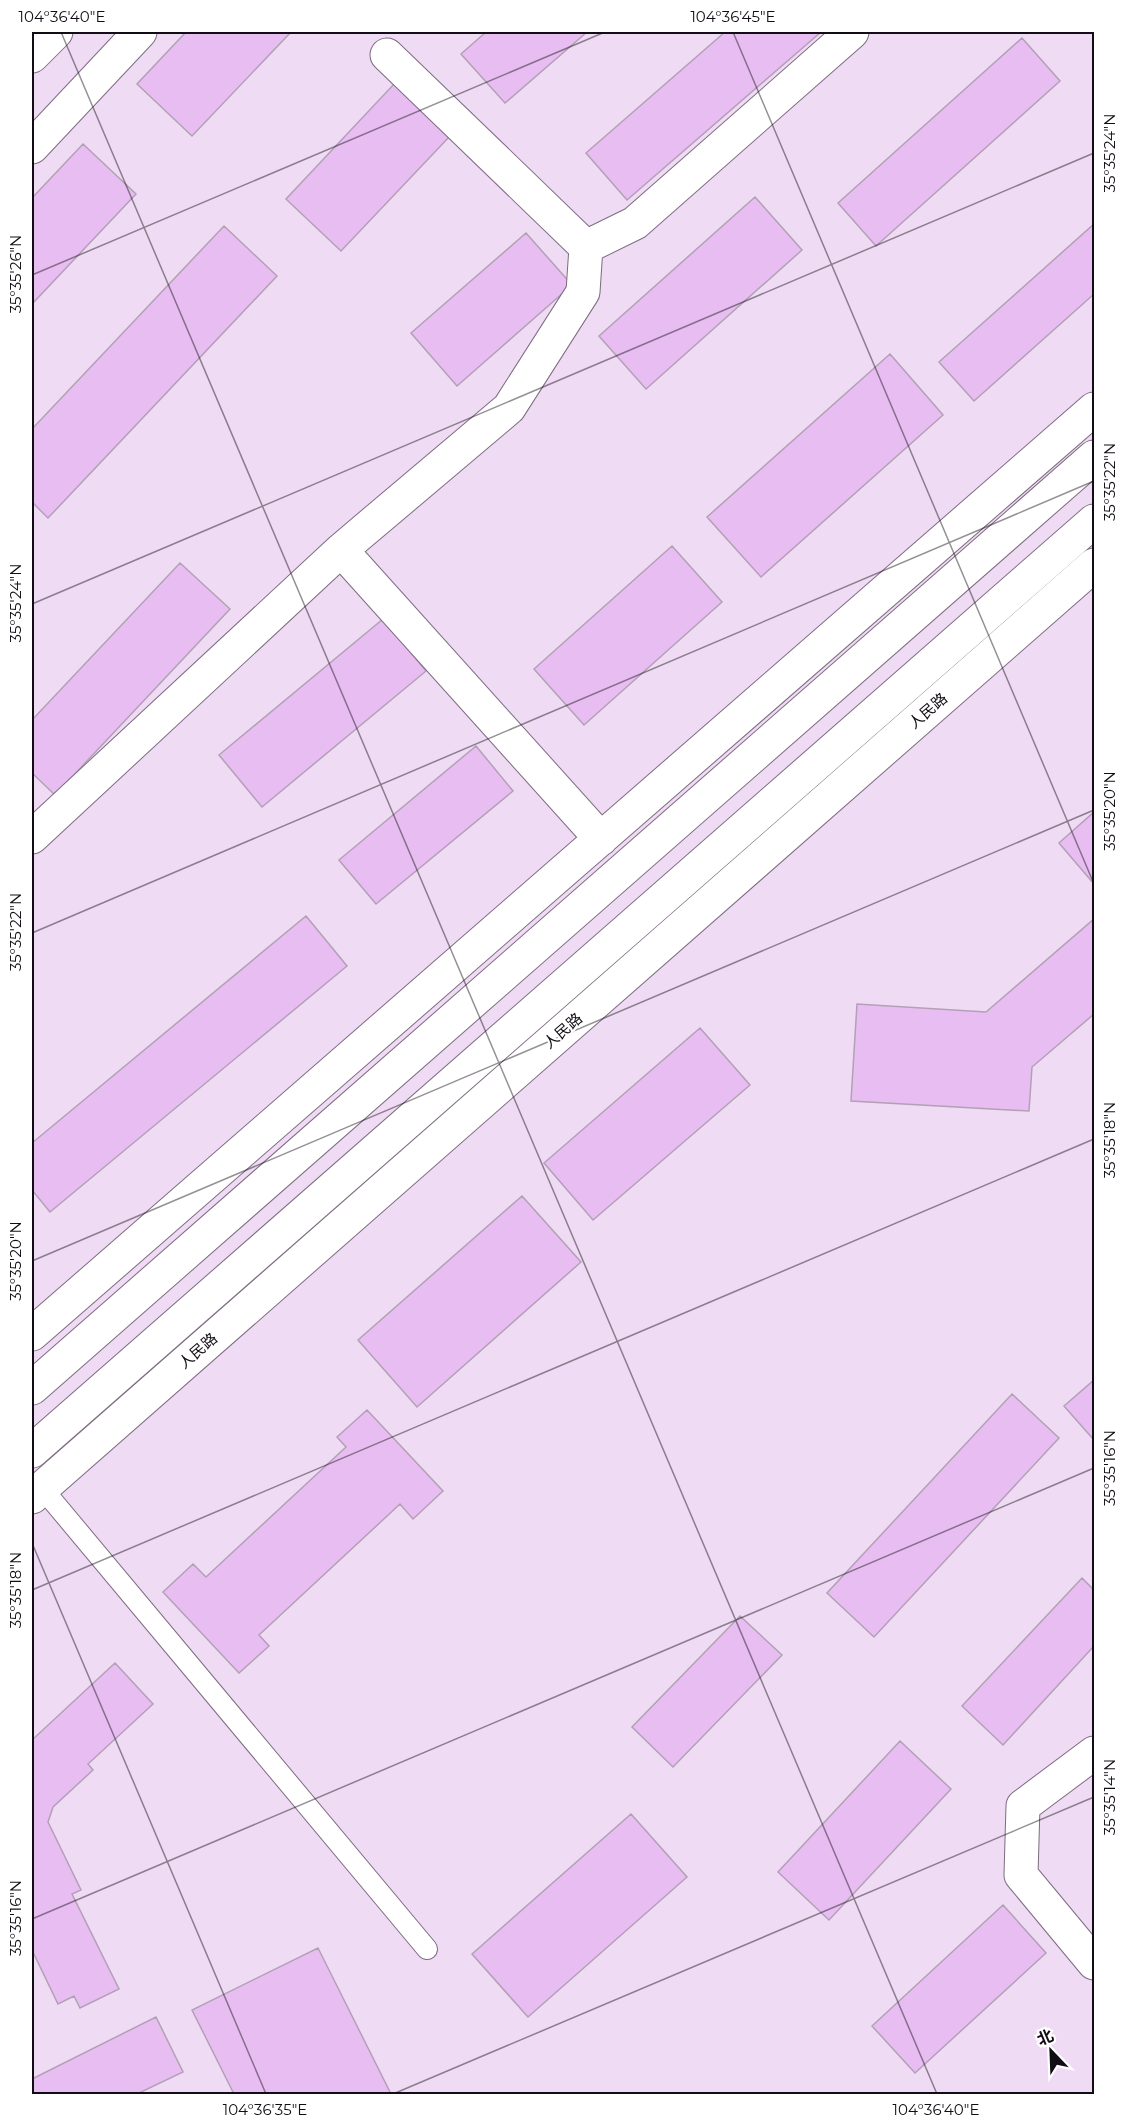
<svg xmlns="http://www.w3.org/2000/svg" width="1126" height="2126" font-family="Montserrat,'Noto Sans SC',sans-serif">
  <rect width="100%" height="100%" fill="#efdbf3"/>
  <path fill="#e8bef2" stroke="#b2a0b6" stroke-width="1.5" d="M 186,32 L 291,32 L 192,136 L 137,84 Z
    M 486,32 L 587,32 L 505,103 L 461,54 Z
    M 725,32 L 821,32 L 627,200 L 586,153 Z
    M 1022,38 L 1060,81 L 876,246 L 838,203 Z
    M 395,83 L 450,136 L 341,251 L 286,199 Z
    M 83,144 L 136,194 L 32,304 L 32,198 Z
    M 755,197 L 802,250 L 646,389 L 599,336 Z
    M 1094,224 L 1094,294 L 974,401 L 939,362 Z
    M 224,226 L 277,276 L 48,518 L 32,502 L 32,429 Z
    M 526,233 L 572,285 L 457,386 L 411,333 Z
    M 890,354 L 943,415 L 761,577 L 707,517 Z
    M 672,546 L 722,602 L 584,725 L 534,669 Z
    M 180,563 L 230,609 L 55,795 L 32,773 L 32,720 Z
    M 383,619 L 426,671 L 262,807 L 219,755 Z
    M 476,746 L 513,791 L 376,904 L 339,860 Z
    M 1094,812 L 1094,884 L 1059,843 Z
    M 306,916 L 347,966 L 50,1212 L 32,1190 L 32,1143 Z
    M 1094,919 L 1094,1014 L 1032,1067 L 1029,1111 L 851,1101 L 857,1004 L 986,1012 Z
    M 700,1028 L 750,1085 L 593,1220 L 544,1163 Z
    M 522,1196 L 581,1262 L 417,1407 L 358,1340 Z
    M 1094,1380 L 1094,1440 L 1064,1406 Z
    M 1012,1394 L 1059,1438 L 874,1637 L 827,1593 Z
    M 367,1410 L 443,1491 L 413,1519 L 400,1504 L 259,1635 L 269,1646 L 239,1673 L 163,1592 L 193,1564 L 206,1577 L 346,1447 L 337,1437 Z
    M 1082,1578 L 1094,1590 L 1094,1646 L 1003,1745 L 962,1706 Z
    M 740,1616 L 782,1655 L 673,1767 L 632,1727 Z
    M 115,1663 L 153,1704 L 88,1764 L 93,1770 L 53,1807 L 48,1822 L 81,1890 L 72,1894 L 119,1989 L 80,2008 L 74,1996 L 58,2004 L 32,1950 L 32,1740 Z
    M 900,1741 L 951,1789 L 829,1920 L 778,1872 Z
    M 631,1814 L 687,1877 L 528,2017 L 472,1954 Z
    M 1003,1905 L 1046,1953 L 915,2073 L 872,2026 Z
    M 318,1948 L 391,2094 L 234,2094 L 192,2010 Z
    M 156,2017 L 183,2072 L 137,2094 L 32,2094 L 32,2079 Z"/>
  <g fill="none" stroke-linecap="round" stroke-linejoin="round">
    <defs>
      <path id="service" d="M 42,1488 L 427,1949"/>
      <path id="minor" d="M 32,56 L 56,32
        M 32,147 L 140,32
        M 586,247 L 635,223 L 852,32
        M 341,550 L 601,839
        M 32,837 L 341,550 L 509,408 L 583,292 L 586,247 L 387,55
        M 32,1334 L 1094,409
        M 32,1497 L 1094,565
        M 1094,1753 L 1023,1806 L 1021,1875 L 1094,1963"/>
      <path id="secondary" d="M 32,1388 L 1094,457
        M 32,1451 L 1094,521"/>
    </defs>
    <use href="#service" stroke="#7e6c81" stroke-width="22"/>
    <use href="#minor" stroke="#7e6c81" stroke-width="35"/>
    <use href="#secondary" stroke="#7e6c81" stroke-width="35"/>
    <use href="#service" stroke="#fff" stroke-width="20"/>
    <use href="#minor" stroke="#fff" stroke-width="33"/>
    <use href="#secondary" stroke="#fff" stroke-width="33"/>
  </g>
  <path fill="none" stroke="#120c14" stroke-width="1.5" stroke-opacity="0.45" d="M 61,32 L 937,2094M 733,32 L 1094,884M 32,275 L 605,32M 32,604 L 1094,153M 32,933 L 1094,481M 32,1261 L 1094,810M 32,1543 L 266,2094M 32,1590 L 1094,1139M 32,1919 L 1094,1468M 393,2094 L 1094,1797"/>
  <g text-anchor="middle" stroke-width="4.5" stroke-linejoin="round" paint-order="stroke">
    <g font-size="15" fill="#120c14" stroke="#fff">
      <text transform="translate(928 711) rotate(-41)" y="5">人民路</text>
      <text transform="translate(563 1031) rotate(-41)" y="5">人民路</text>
      <text transform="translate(198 1351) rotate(-41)" y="5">人民路</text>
    </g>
  </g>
  <rect width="1126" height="2126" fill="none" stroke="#ffffff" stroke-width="66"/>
  <g transform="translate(1051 2051) rotate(337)" stroke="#ffffff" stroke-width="4.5" paint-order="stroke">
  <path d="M0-4.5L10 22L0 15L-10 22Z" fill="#120c14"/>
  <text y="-9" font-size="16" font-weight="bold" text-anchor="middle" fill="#120c14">北</text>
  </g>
  <rect x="33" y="33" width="1060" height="2060" fill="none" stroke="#120c14" stroke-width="2"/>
  <g font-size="15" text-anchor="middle" fill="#120c14">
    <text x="62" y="22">104°36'40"E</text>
    <text x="733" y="22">104°36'45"E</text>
    <text transform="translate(1110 153) rotate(-90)" y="5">35°35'24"N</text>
    <text transform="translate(16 274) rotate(-90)" y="5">35°35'26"N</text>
    <text transform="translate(1110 482) rotate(-90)" y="5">35°35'22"N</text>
    <text transform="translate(16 603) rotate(-90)" y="5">35°35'24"N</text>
    <text transform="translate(1110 811) rotate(-90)" y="5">35°35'20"N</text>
    <text transform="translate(16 932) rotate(-90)" y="5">35°35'22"N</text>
    <text transform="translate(1110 1140) rotate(-90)" y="5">35°35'18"N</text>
    <text transform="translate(16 1261) rotate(-90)" y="5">35°35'20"N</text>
    <text transform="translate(1110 1468) rotate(-90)" y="5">35°35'16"N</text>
    <text transform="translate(16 1590) rotate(-90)" y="5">35°35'18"N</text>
    <text transform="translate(1110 1797) rotate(-90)" y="5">35°35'14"N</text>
    <text transform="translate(16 1918) rotate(-90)" y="5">35°35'16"N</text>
    <text x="265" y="2115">104°36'35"E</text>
    <text x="936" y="2115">104°36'40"E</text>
  </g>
</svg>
